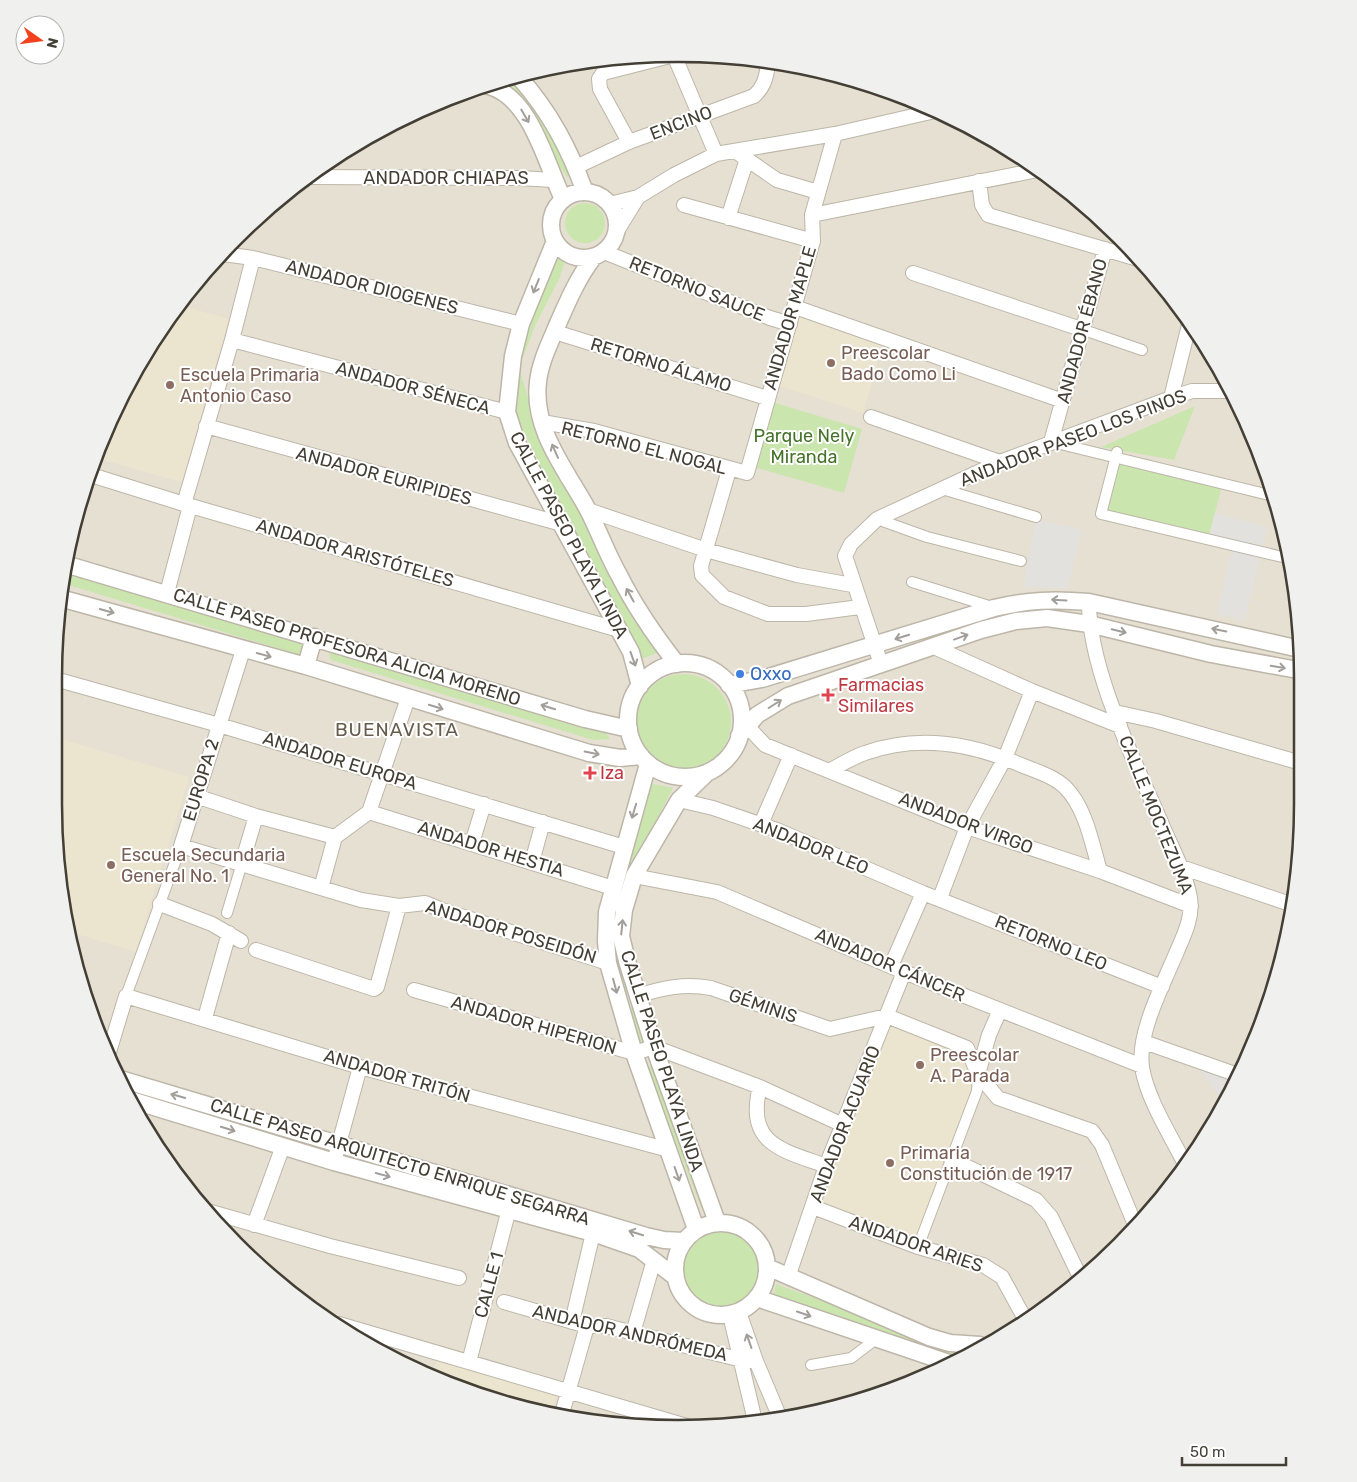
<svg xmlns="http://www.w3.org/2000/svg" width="1357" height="1482" font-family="Rubik,sans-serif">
  <rect width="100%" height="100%" fill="#f2eee5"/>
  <path fill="#e6e0d3" d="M 678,54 L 800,66 L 917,101 L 1025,159 L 1120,237 L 1198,331 L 1256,439 L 1291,556 L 1303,678 L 1298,885 L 1270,1004 L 1220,1116 L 1148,1215 L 1059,1299 L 918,1381 L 801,1416 L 678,1428 L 556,1416 L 402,1364 L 298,1299 L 183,1184 L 118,1080 L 66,926 L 54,803 L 55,638 L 66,556 L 101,439 L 159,331 L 237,237 L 332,159 L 439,101 L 556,66 Z"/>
  <path fill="#ebe4cf" d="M 180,305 L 229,319 L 182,482 L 96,458 L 101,439 L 159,331 Z
    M 800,311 L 884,341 L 863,413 L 777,385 Z
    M 54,737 L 189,777 L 136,952 L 68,931 L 54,804 Z
    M 887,1024 L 961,1049 L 976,1081 L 918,1240 L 816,1204 Z
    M 436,1361 L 557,1394 L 551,1414 L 433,1374 Z"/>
  <path fill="#cbe5af" d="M 516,78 L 576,175 L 567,177 L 548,150 L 538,121 L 501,83 Z
    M565 223a20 20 0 1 1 40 0a20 20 0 1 1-40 0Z
    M 556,250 L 566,258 L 560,277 L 535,326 L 519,368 L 540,438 L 638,622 L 663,651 L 638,660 L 513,411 L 512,379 L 526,319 Z
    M 772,402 L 862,429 L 844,493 L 754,467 Z
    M 1195,406 L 1174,460 L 1101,447 Z
    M 1115,459 L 1223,483 L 1208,539 L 1101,514 Z
    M 64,572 L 305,644 L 300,655 L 62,583 Z
    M 331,651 L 603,728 L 610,739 L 593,740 L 331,660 L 329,655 Z
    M635 722a48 48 0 1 1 96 0a48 48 0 1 1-96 0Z
    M 648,783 L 673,788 L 629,873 L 619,909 L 630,992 L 622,996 L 609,956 L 609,909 Z
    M 637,1008 L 647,1042 L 643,1046 L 626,1009 Z
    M 655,1065 L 707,1207 L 702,1210 L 646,1068 Z
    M684 1270a38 38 0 1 1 76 0a38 38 0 1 1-76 0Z
    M 776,1284 L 964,1352 L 971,1350 L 959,1357 L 773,1297 Z"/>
  <path fill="#e3e1dd" d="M 1215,513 L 1267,527 L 1245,620 L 1217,614 L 1233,546 L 1208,539 Z
    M 1036,519 L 1081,530 L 1068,588 L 1023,587 Z
    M 1194,1062 L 1236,1079 L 1223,1107 L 1215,1091 Z"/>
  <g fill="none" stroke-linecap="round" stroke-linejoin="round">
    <defs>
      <path id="pedestrian" d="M 1084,330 L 1142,350
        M 1052,442 L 1273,496
        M 1117,452 L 1101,514 L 1291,559
        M 942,489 L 1036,517
        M 877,519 L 927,537 L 1021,561
        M 912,582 L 992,607
        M 227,913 L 242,863
        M 126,996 L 181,846
        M 918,1247 L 977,1091 L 978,1074
        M 811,1365 L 851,1358 L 876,1339"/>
      <path id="minor" d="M 674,55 L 716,154
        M 629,142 L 600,89 L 599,79 L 603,73 L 674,55 L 705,56
        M 735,151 L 777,180 L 818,192
        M 576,167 L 629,142 L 754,96 C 764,87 766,78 768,65 L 763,62
        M 309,177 L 519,178 L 554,180
        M 979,181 L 982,205 L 988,215 L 1138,259
        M 610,204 L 638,197 L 674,175 L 716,154 L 835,134 L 935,111
        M 684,205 L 813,241
        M 812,215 L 1038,170
        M 728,218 L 747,159
        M 617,231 L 638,197
        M 604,252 L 770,318 L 790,324
        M 223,254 L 253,258 L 521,324
        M 913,273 L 1084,330
        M 795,307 L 1063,401
        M 555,332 L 767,398
        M 232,340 L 507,412
        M 1171,398 L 1190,321
        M 871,417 L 1000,462
        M 542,422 L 594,431 L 747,473 L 813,241 L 812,215 L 835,134
        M 206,426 L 562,524
        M 1051,442 L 1105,249
        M 729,470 L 701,566 L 702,575 L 724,597 L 768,614 L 806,614 L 860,607
        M 91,475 L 184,504 L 619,630
        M 184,504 L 232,340 L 253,258
        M 588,510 L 706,550 L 797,575 L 852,585
        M 167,593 L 190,506
        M 1089,602 C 1089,672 1136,763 1163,827 C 1173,850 1186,874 1190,898 C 1193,916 1185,933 1178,949 C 1165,981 1137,1032 1142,1067 C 1147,1099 1171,1136 1185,1164
        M 934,647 L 1032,691 L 1120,726
        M 243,650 L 181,846 L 361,900 L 399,906 L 425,903 L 442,910 L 608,963
        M 881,664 L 845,556 L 851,544 L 877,519 L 1000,462 L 1171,398 L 1192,391 L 1230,391
        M 55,679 L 219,725 L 624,847
        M 1115,712 L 1156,721 L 1301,763
        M 748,727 L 765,745 L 967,827 L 1100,871 L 1191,906
        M 831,770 C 842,764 853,757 865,753 C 918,734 971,743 1021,765 C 1036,771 1053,776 1065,787 C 1086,808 1092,844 1100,871
        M 196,796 L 256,816 L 335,837 L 369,812
        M 679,800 L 713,808 L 777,830 L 923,893 L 1162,987
        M 369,812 L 613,888
        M 369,812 L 408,698
        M 761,824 L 791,755
        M 472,843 L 484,804
        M 532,862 L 543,822
        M 242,863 L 256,816
        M 1181,867 L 1293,905
        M 634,876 L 717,892 L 904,972 L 1142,1066
        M 321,888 L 335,837
        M 940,898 L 967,827 L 1005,758 L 1032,691
        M 160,904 L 212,924 L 241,941
        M 256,950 L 374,989 L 377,987 L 399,906
        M 891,966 L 923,893
        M 414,990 L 634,1053 L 654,1047 L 760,1087 L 843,1125
        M 637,996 C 663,988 684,983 711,988 L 830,1029 L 887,1016 L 967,1048 L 978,1074 L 998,1098 L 1092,1131 L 1102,1145 L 1136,1227
        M 205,1018 L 229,933
        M 1144,1042 L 1238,1075
        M 109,1052 L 126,996 L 360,1067 L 669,1150
        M 978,1074 L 989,1035 L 1000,1010
        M 760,1087 C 745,1144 782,1150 826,1166
        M 951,1159 L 1036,1200 L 1051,1217 L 1081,1279
        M 334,1162 L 360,1067
        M 813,1207 L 918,1247 L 983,1265 L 1002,1277 L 1025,1319
        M 211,1212 L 330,1246 L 459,1278
        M 254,1225 L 283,1146
        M 788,1277 L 826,1166 L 904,972
        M 504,1302 L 587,1326 L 606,1326 L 742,1360 L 756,1361
        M 739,1312 L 756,1361 L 780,1418
        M 730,1315 L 755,1421
        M 572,1322 L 593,1233
        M 339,1324 L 690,1427
        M 633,1333 L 654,1260
        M 469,1362 L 509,1209
        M 561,1417 L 587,1326"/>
      <path id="tertiary" d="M 519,77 C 550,112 569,148 585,192
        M 489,86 C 531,97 546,164 563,199
        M551 225a33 33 0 1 1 66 0a33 33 0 1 1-66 0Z
        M 555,241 L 521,324 L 513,356 L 507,412 L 517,443 L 631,652 L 640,686
        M 593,258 C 577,279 567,303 556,328 C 549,345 540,363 538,382 C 532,430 567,471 588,510 C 599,531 607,554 619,575 C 635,607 655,636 677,664
        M 65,564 L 585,719 L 629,729
        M 60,598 L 306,666 L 589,753 L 620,758 L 641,756
        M628 720a57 57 0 1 1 114 0a57 57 0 1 1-114 0Z
        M 306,666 L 314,637
        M 729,685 L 762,679 L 994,608 C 1028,600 1054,599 1089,602 L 1300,649
        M 739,736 L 757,715 L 788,696 L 981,630 L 1016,621 L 1047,618 L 1089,624 L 1211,654 L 1303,671
        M 648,764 L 607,912 L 606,941 L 608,963 L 634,1053 L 696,1229
        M 708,772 L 679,800 L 634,876 L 624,910 L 621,936 L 627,961 L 654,1047 L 717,1222
        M 117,1078 L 646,1236 L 664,1240 L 683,1241
        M 131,1100 L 334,1162 L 593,1233 L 639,1249 L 674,1276
        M675 1269a46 46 0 1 1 92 0a46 46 0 1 1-92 0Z
        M 767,1267 L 929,1337 L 950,1343 L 980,1345
        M 757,1298 L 949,1363"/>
    </defs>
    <use href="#pedestrian" stroke="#bdb6a8" stroke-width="12"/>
    <use href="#minor" stroke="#bdb6a8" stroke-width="16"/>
    <use href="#tertiary" stroke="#bdb6a8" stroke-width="19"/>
    <use href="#pedestrian" stroke="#fff" stroke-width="10"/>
    <use href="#minor" stroke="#fff" stroke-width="14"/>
    <use href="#tertiary" stroke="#fff" stroke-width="16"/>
  </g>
  <defs><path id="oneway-shaft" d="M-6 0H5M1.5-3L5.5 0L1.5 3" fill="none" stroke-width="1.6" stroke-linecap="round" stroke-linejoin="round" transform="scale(1.25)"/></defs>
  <g stroke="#a29f9a">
    <use href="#oneway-shaft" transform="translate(525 116) rotate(60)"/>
    <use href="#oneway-shaft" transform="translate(536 286) rotate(112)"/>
    <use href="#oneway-shaft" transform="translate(555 451) rotate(-114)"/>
    <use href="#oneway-shaft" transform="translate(630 595) rotate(-119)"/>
    <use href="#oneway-shaft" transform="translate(1059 600) rotate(-177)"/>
    <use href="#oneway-shaft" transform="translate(107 611) rotate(16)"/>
    <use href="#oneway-shaft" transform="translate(1219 630) rotate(-168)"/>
    <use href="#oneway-shaft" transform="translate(1119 631) rotate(13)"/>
    <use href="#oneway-shaft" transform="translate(902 637) rotate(163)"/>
    <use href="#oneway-shaft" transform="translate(961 637) rotate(-20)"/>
    <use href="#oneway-shaft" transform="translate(264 655) rotate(15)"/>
    <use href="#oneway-shaft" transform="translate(633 659) rotate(70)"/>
    <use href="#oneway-shaft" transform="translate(1278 667) rotate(10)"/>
    <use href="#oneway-shaft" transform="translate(775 704) rotate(-32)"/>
    <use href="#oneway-shaft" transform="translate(436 707) rotate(17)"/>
    <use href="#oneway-shaft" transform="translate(548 707) rotate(-163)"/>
    <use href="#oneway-shaft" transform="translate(592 753) rotate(11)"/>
    <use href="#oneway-shaft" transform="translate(634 811) rotate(107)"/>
    <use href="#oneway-shaft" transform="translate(622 927) rotate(-84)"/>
    <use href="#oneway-shaft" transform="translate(615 986) rotate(75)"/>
    <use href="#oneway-shaft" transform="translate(178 1096) rotate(-164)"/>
    <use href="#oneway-shaft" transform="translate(228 1129) rotate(17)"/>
    <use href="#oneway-shaft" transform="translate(677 1174) rotate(71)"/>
    <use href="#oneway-shaft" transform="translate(383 1175) rotate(15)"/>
    <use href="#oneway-shaft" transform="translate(636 1233) rotate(-163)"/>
    <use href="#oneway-shaft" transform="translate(804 1314) rotate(19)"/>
    <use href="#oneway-shaft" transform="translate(749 1341) rotate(-109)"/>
  </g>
  <g fill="#8d6e63" stroke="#fff" stroke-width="2">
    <circle cx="831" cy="363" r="5"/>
    <circle cx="170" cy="385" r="5"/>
    <circle cx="111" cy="865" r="5"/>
    <circle cx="920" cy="1065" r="5"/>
    <circle cx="890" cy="1163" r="5"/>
  </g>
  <circle fill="#3f7fe0" stroke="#fff" stroke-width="2" cx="740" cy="674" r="5"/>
  <g fill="#e0444e" stroke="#fff" stroke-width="2">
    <path d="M825.5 687.5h5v5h5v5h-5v5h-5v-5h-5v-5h5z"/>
    <path d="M587.5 765.5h5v5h5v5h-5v5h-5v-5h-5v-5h5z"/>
  </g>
  <g text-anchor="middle" stroke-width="4" stroke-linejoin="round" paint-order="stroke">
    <g font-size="18" fill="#443f35" stroke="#fff">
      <text transform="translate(681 123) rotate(-21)" y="6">ENCINO</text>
      <text x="446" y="184">ANDADOR CHIAPAS</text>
      <text transform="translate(372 287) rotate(14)" y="6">ANDADOR DIOGENES</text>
      <text transform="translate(697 289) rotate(22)" y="6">RETORNO SAUCE</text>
      <text transform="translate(790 318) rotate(-74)" y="6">ANDADOR MAPLE</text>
      <text transform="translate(1082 331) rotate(-75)" y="6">ANDADOR ÉBANO</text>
      <text transform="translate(661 365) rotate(17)" y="6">RETORNO ÁLAMO</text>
      <text transform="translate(413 388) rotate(15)" y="6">ANDADOR SÉNECA</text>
      <text transform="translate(1073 438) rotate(-21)" y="6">ANDADOR PASEO LOS PINOS</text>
      <text transform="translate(644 448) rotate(14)" y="6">RETORNO EL NOGAL</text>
      <text transform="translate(384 476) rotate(15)" y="6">ANDADOR EURIPIDES</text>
      <text transform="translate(569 535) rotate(62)" y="6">CALLE PASEO PLAYA LINDA</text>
      <text transform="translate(355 553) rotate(16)" y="6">ANDADOR ARISTÓTELES</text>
      <text transform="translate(347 647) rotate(17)" y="6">CALLE PASEO PROFESORA ALICIA MORENO</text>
      <text transform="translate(340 761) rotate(17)" y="6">ANDADOR EUROPA</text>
      <text transform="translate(201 780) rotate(-73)" y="6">EUROPA 2</text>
      <text transform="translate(1156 815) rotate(68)" y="6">CALLE MOCTEZUMA</text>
      <text transform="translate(966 823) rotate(21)" y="6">ANDADOR VIRGO</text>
      <text transform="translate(811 846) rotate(22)" y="6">ANDADOR LEO</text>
      <text transform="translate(491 849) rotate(17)" y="6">ANDADOR HESTIA</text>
      <text transform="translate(511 932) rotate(17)" y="6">ANDADOR POSEIDÓN</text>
      <text transform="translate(1051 943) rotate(22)" y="6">RETORNO LEO</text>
      <text transform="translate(890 965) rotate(23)" y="6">ANDADOR CÁNCER</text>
      <text transform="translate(763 1006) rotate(19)" y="6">GÉMINIS</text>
      <text transform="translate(534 1025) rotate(16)" y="6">ANDADOR HIPERION</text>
      <text transform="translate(662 1061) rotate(72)" y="6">CALLE PASEO PLAYA LINDA</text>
      <text transform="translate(397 1076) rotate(16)" y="6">ANDADOR TRITÓN</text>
      <text transform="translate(845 1124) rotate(-69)" y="6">ANDADOR ACUARIO</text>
      <text transform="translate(400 1162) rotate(17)" y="6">CALLE PASEO ARQUITECTO ENRIQUE SEGARRA</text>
      <text transform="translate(916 1244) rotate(19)" y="6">ANDADOR ARIES</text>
      <text transform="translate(489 1285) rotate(-75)" y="6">CALLE 1</text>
      <text transform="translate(630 1333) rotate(13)" y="6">ANDADOR ANDRÓMEDA</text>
    </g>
    <g font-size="18" fill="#785e54" stroke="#fff" text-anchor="start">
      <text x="841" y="359">Preescolar<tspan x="841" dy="21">Bado Como Li</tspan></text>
      <text x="180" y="381">Escuela Primaria<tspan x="180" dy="21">Antonio Caso</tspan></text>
      <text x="121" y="861">Escuela Secundaria<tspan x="121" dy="21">General No. 1</tspan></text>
      <text x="930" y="1061">Preescolar<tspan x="930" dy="21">A. Parada</tspan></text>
      <text x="900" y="1159">Primaria<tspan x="900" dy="21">Constitución de 1917</tspan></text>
    </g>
    <g font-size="18" fill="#45732b" stroke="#fff">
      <text x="804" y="442">Parque Nely<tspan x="804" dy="21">Miranda</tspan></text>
    </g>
    <g font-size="18" fill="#366cbe" stroke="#fff" text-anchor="start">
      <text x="750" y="680">Oxxo</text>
    </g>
    <g font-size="18" fill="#be3a42" stroke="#fff" text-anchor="start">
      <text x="838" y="691">Farmacias<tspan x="838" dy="21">Similares</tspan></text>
      <text x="600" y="779">Iza</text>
    </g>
    <g font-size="19" letter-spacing="1" fill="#665d4d" stroke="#fff">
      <text x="397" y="736">BUENAVISTA</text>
    </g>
  </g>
  <path d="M0 0H1357V1482H0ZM678 62H678A616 616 0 0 1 1294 678V804A616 616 0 0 1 678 1420H678A616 616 0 0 1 62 804V678A616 616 0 0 1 678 62Z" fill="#f0f0ef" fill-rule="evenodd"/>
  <path fill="none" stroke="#443f35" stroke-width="2.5" d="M678 62H678A616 616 0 0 1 1294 678V804A616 616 0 0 1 678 1420H678A616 616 0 0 1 62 804V678A616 616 0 0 1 678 62Z"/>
  <g transform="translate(40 40) rotate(104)"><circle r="24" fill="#ffffff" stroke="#b4b2ae"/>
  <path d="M0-4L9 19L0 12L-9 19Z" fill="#f2411c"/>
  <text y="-8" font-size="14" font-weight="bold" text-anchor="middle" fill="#443f35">N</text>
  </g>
  <path d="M1182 1457v8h104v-8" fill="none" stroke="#443f35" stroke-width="2.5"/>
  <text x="1190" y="1457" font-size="15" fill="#443f35" stroke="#ffffff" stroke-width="4" paint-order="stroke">50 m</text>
</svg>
